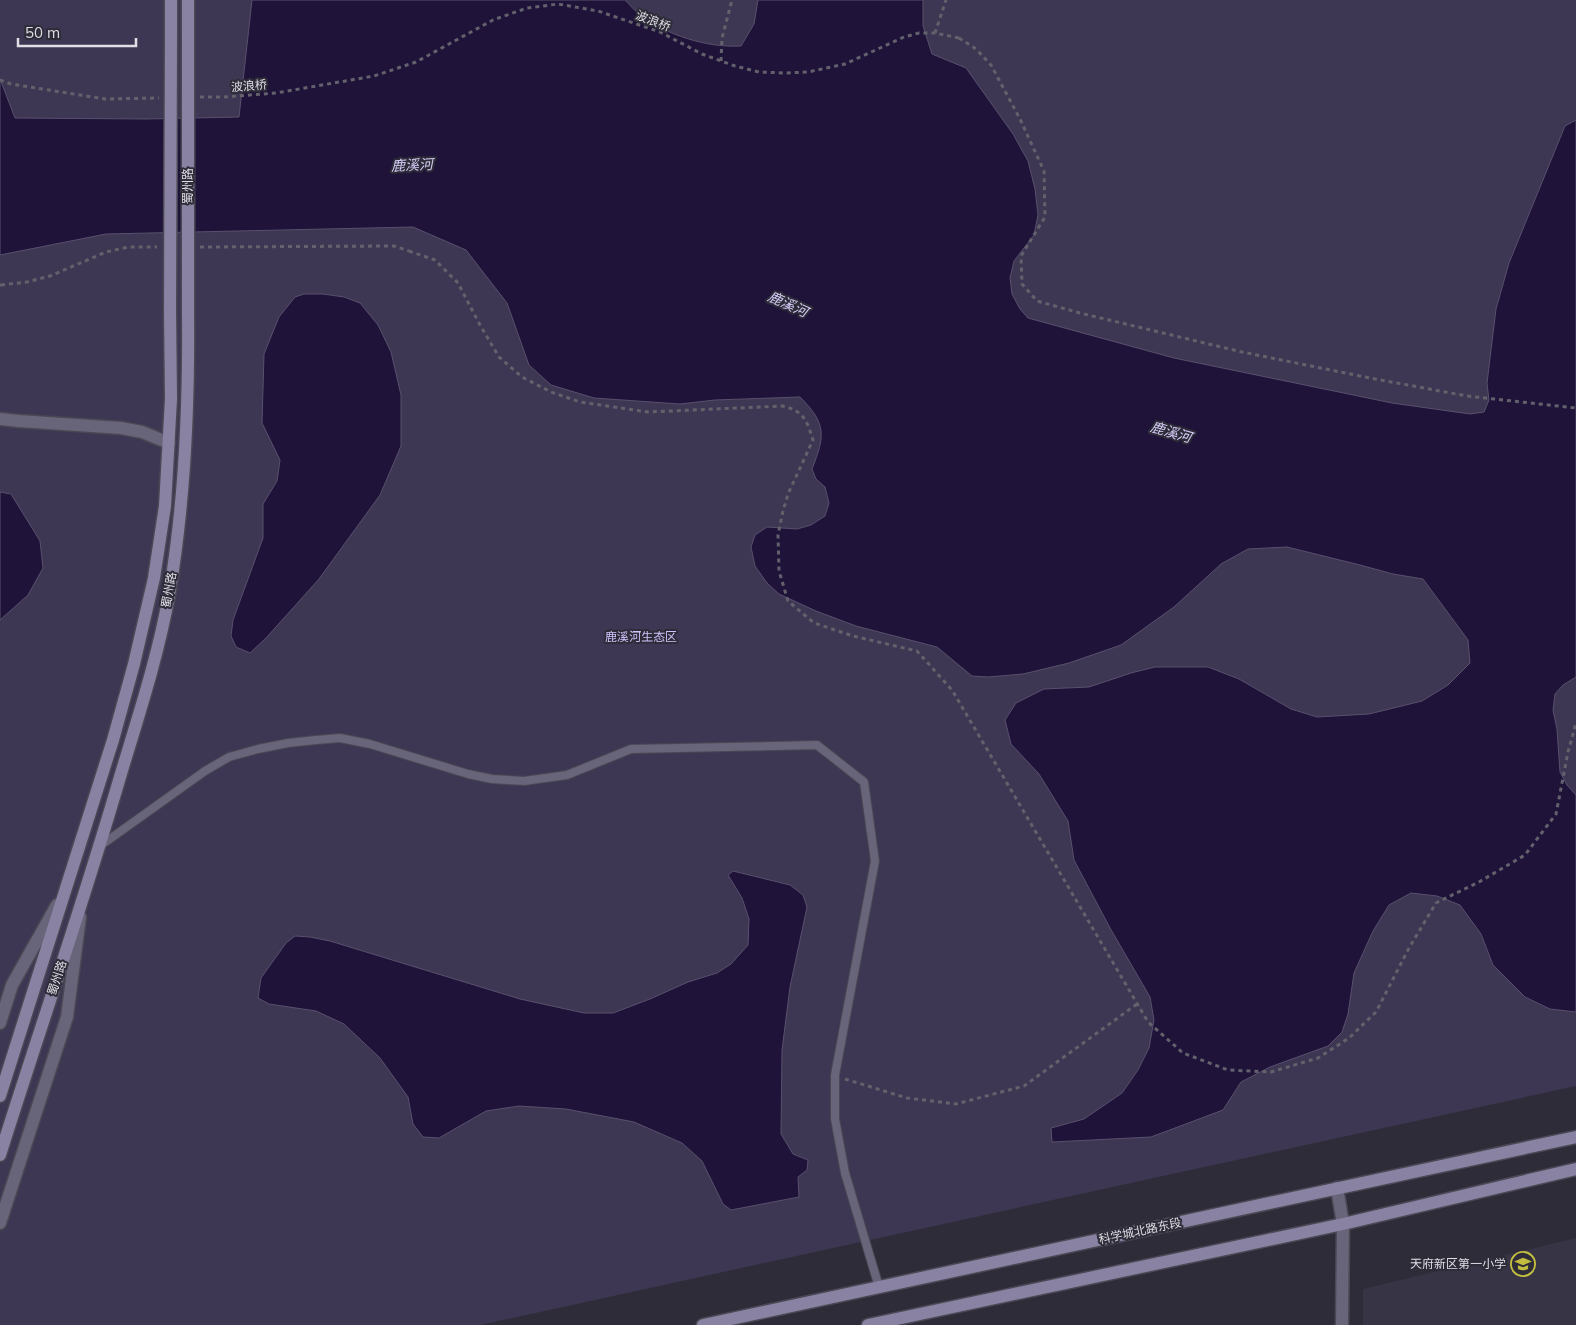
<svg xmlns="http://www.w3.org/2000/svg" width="1576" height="1325" font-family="Mulish,'Noto Sans SC',sans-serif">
  <rect width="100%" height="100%" fill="#2e2c38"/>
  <path fill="#373445" d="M 1576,1238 L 1576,1325 L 1363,1325 L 1363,1289 Z"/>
  <path fill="#3e3753" d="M 0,0 L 1576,0 L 1576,1086 L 480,1325 L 0,1325 Z"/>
  <path fill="#1f133a" stroke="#59506d" d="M 252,0 L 625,0 C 629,4 634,10 639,14 C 666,35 707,48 741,46 L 754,24 L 758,0 L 923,0 L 923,26 L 932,54 L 966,68 L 1013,134 L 1028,161 L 1035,189 L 1038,215 L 1034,235 L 1014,261 L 1010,278 L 1012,294 L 1020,309 L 1028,318 L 1174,358 L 1392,403 L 1470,414 L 1484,412 L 1489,400 L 1487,383 L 1496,309 L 1509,263 L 1565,126 L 1576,120 L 1576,677 L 1563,685 L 1555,694 L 1553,710 L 1557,729 L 1560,772 L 1567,785 L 1576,795 L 1576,1012 L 1550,1009 L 1525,997 L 1493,965 L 1481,934 L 1460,905 L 1437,896 L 1411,893 L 1389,905 L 1373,931 L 1354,973 L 1348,1014 L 1342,1032 L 1328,1046 L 1270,1067 L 1241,1082 L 1223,1110 L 1151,1137 L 1052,1142 L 1051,1128 L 1084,1119 L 1122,1093 L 1138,1070 L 1149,1048 L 1154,1020 L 1150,997 L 1110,928 L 1074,860 L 1068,821 L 1039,774 L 1011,744 L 1005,720 L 1016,703 L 1044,689 L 1089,687 L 1131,673 L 1155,667 L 1208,667 L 1239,679 L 1291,709 L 1317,717 L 1369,714 L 1422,701 L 1448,685 L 1470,663 L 1468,640 L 1423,579 L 1393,574 L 1360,565 L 1287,547 L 1248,549 L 1221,564 L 1174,607 L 1121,645 L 1069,663 L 1023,674 L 988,677 L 972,676 L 937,647 L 856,626 L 816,611 L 779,594 L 767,583 L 755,566 L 751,547 L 755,535 L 767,527 L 797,529 L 811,525 L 825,516 L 829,503 L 825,487 L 816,479 L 812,469 C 825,436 827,424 800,397 L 715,400 L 680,404 L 594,398 L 551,385 L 529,365 L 507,303 L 466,250 L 413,227 L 106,234 L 0,255 L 0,79 L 15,118 L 146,119 L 239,117 Z
    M 304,294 L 323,294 L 344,297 L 360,303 L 378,325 L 391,352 L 401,395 L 401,446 L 380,495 L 319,579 L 266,638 L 250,653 L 236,647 L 231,636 L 233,620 L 263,538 L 263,504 L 277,481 L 280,460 L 262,423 L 264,354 L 279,317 L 295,297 Z
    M 0,492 L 11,494 L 40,541 L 43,568 L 28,595 L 0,620 Z
    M 733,871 L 790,885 L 803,895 L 807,907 L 790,987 L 782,1050 L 781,1134 L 793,1154 L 808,1160 L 807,1170 L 798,1177 L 799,1197 L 731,1210 L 723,1204 L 702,1161 L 682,1143 L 634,1122 L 566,1109 L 519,1106 L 486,1111 L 439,1138 L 423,1137 L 413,1124 L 408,1097 L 380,1058 L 344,1024 L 316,1011 L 269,1004 L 258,998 L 261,978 L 286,943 L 295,936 L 310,937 L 330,941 L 520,999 L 584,1013 L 613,1013 L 650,999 L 688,982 L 717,973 L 731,964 L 748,945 L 749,919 L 742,898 L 728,875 Z"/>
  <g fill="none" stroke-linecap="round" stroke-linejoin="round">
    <defs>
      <path id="service" d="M 100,846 L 205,771 L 229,757 L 258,749 L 288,743 L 316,740 L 340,738 L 370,744 L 468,774 L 492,779 L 524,781 L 567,775 L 631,749 L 817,745 L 864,782 L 875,861 L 835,1075 L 835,1119 L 845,1173 L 879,1287"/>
      <path id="minor" d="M 0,419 L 19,421
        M 121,428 L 142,432 L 169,443
        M 1337,1188 L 1343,1224 L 1342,1325"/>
      <path id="tertiary" d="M 0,1023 L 12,985 L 57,905
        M 0,1223 L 67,1017 L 80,917"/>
      <path id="secondary" d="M 188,0 L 188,35
        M 171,34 L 171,0
        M 0,1096 L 113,740 L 134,664 L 154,578 L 165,506 L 171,399 L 170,311
        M 0,1155 C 40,1029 83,904 120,777 C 138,717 158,657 169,595 C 185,502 189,407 188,313
        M 703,1325 L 1576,1137
        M 868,1325 L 1343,1224 L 1576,1169"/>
    </defs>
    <use href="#service" stroke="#4a4854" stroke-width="10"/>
    <use href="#minor" stroke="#4a4854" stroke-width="15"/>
    <use href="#tertiary" stroke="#4a4854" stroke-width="15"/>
    <use href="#secondary" stroke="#4a4854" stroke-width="15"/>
    <path stroke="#63626c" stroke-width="3" stroke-dasharray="4 4" stroke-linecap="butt" d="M 935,33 L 946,0
      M 959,38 L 976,49 L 991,65 L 1020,119 L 1044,171 L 1045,217 L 1021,256 L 1022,284 L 1037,301 L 1080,313 L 1242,352 L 1370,378 L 1467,396 L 1576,408
      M 721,61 L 722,38 L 732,0
      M 0,80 L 11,84 L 105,99 L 159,98
      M 200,97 L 224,97
      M 409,251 L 435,260 L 458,283 L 480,325 L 499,357 L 522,377 L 551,392 L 580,402 L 648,412 L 783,406 C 804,411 807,421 813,440 L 788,494 L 783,511 L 778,535 L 779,571 L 788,601 L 814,623 L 853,636 L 917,651 L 952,690 L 1148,1022 L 1183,1053 L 1228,1070 L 1271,1072 L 1318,1058 L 1349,1038 L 1376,1012 L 1409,948 L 1436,903 L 1479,882 L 1525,855 L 1556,814 L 1568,752 L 1576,723
      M 0,285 L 1,285
      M 845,1079 L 907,1098 L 956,1104 L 1024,1086 L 1137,1004"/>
    <use href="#service" stroke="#686479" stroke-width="8"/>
    <use href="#minor" stroke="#686479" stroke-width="12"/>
    <use href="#tertiary" stroke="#686479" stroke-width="12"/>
    <use href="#secondary" stroke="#8982a3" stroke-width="12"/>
    <defs>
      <path id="minor-bridge" d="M 19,421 L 121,428"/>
      <path id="secondary-bridge" d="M 170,311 L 171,34
        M 188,313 L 188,35"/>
    </defs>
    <use href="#minor-bridge" stroke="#4a4854" stroke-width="15" stroke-linecap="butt"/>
    <use href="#secondary-bridge" stroke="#4a4854" stroke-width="15" stroke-linecap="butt"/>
    <path stroke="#63626c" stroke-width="3" stroke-dasharray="4 4" stroke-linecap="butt" d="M 224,97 L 276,93 L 374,76 L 416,62 L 493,20 L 527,8 L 558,4 L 598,11 L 660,32 L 702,54 L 735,66 L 759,72 L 786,73 L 808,72 L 845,64 L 904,37 L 919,33 L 935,33 L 959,38
      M 200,247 L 394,246 L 409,251
      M 1,285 L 27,282 L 50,276 L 106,252 L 128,247 L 157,247"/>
    <use href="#minor-bridge" stroke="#686479" stroke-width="12"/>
    <use href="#secondary-bridge" stroke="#8982a3" stroke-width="12"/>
  </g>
  <defs>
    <symbol id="school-ring" viewBox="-11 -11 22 22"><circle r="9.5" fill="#2e2c38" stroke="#c2bd3f" stroke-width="1.5"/><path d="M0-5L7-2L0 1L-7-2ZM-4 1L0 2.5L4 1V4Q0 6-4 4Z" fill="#c2bd3f"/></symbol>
  </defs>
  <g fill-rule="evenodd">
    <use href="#school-ring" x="1509" y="1250" width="28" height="28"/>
  </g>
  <g text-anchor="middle" stroke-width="4" stroke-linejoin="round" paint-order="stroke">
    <g font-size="12" fill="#dfdee5" stroke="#2e2c38">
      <text transform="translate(653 21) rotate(21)" y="4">波浪桥</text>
      <text transform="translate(249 86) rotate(-5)" y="4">波浪桥</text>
      <text transform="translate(188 186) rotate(-90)" y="4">蜀州路</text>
      <text transform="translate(169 590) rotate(-80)" y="4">蜀州路</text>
      <text transform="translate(57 978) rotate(-72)" y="4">蜀州路</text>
      <text transform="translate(1140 1231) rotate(-12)" y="4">科学城北路东段</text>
    </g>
    <g font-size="12" fill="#cfc2fc" stroke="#2e2c38">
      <text x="641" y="641">鹿溪河生态区</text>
    </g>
    <g font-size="12" fill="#dfdee5" stroke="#2e2c38" text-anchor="end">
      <text x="1506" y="1268">天府新区第一小学</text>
    </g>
    <g font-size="14" font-style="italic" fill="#d5ccf8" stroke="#2e2c38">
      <text transform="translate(412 165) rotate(-3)" y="5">鹿溪河</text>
      <text transform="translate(788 304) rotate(24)" y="5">鹿溪河</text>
      <text transform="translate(1171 432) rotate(16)" y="5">鹿溪河</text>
    </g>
  </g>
  <path d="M18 38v8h118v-8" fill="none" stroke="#dfdee5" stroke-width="2.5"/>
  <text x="25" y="38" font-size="15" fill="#dfdee5" stroke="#2e2c38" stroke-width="4" paint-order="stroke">50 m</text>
</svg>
